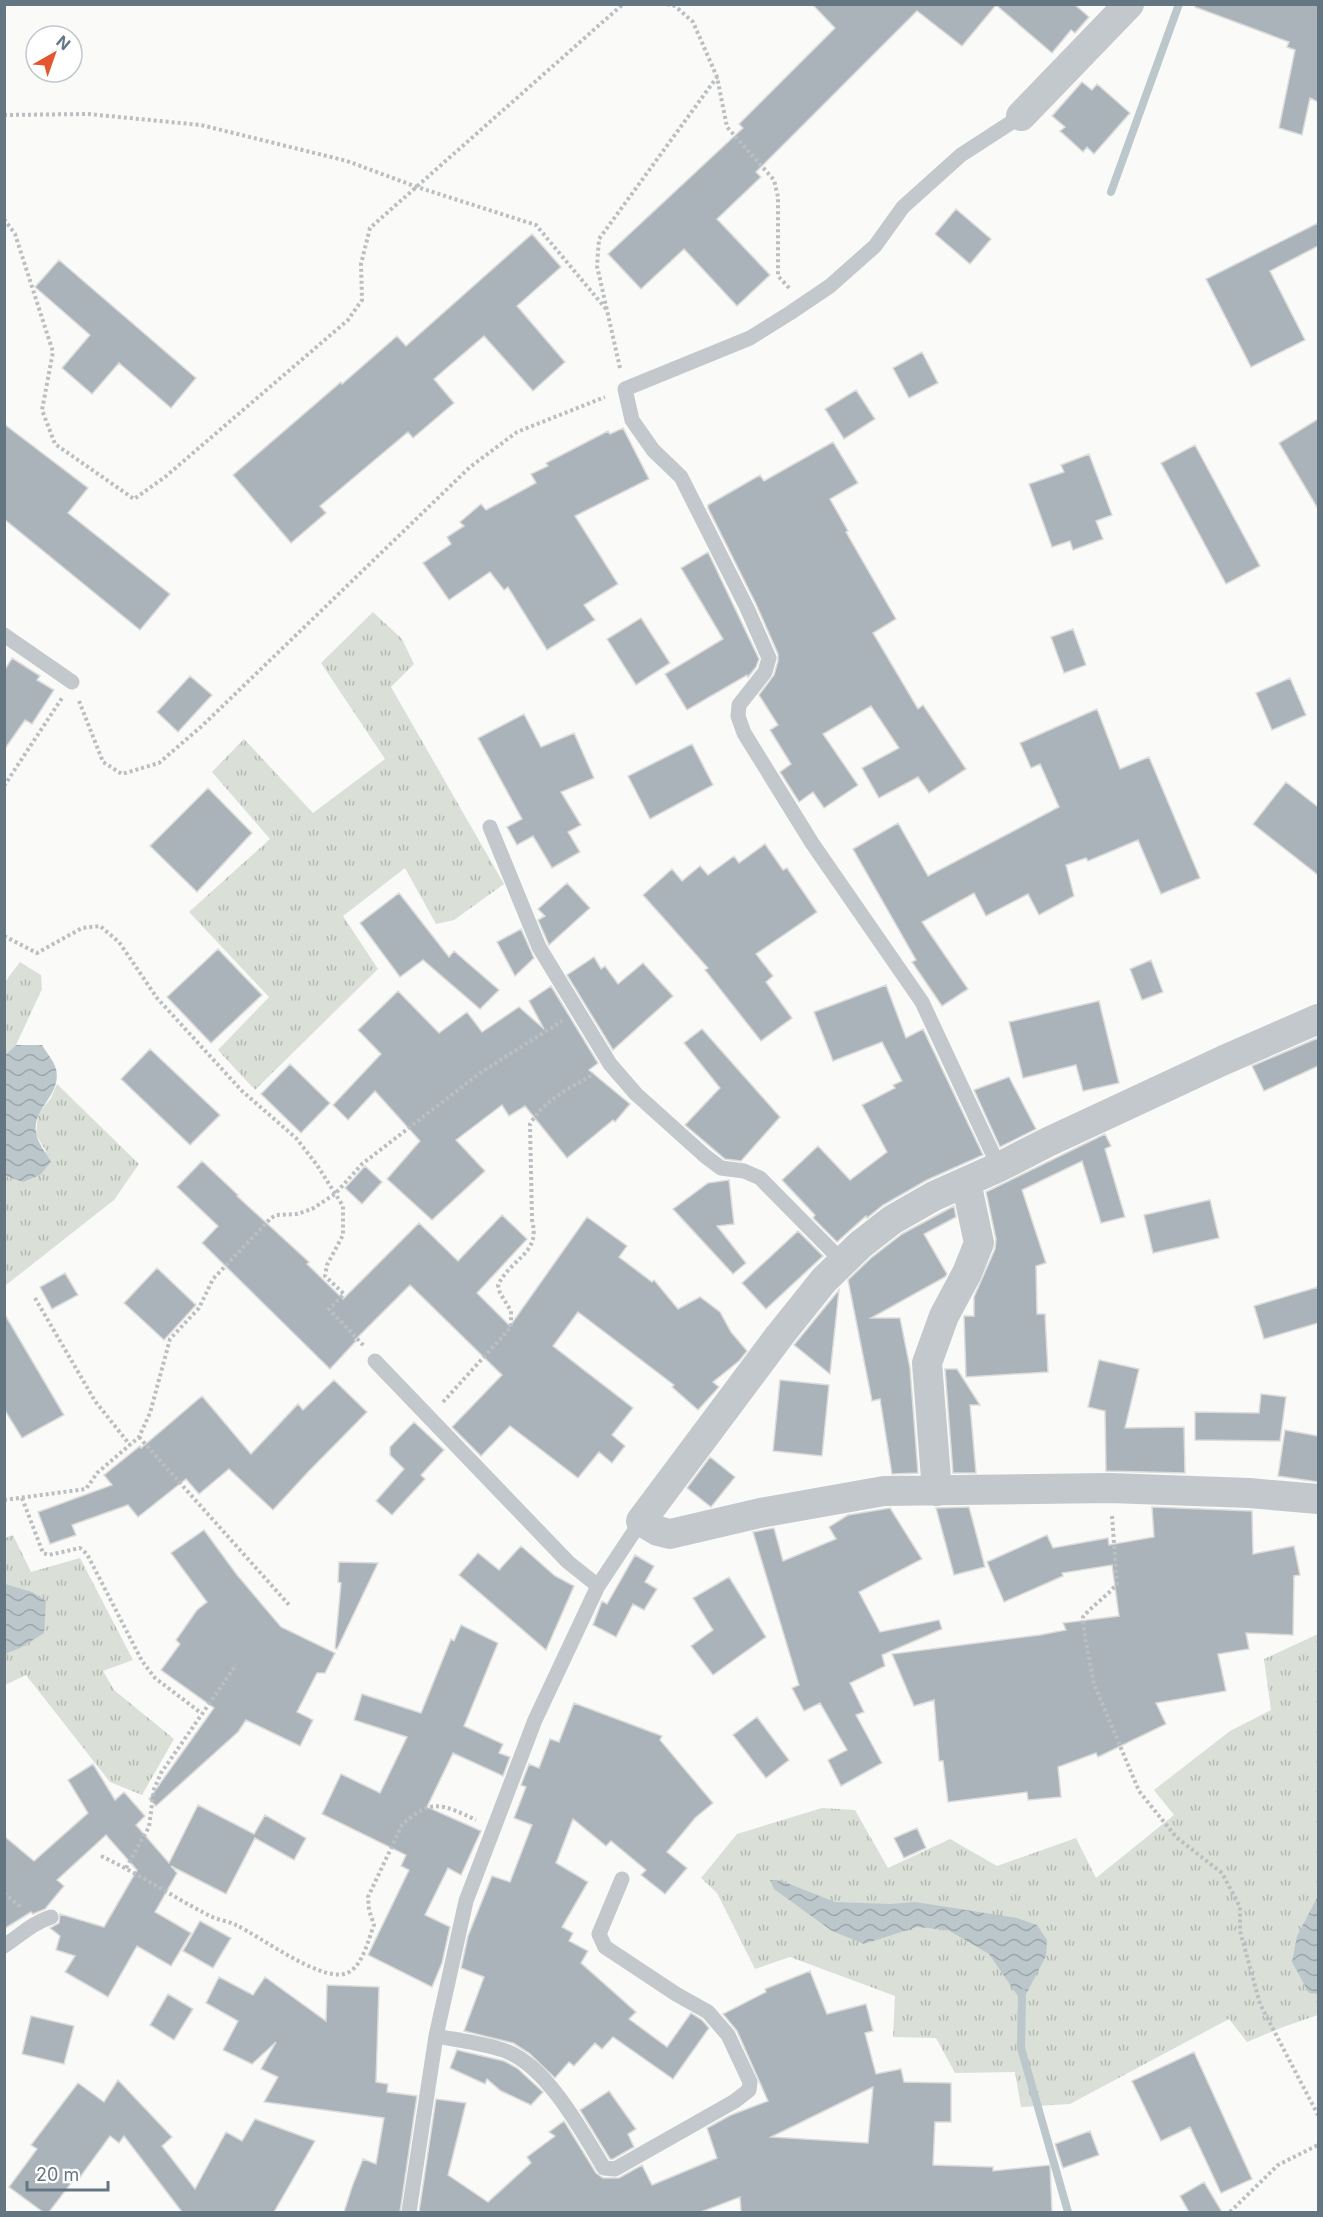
<svg xmlns="http://www.w3.org/2000/svg" width="1323" height="2217" font-family="Inter,sans-serif">
  <defs>
    <pattern id="grass-tufts" width="24" height="20" patternUnits="userSpaceOnUse" patternTransform="scale(1.5)"><rect width="24" height="20" fill="#dadfd7"/><path d="M3 7l-1-3M5 7V3M7 7l1-3M15 17l-1-3M17 17v-4M19 17l1-3" fill="none" stroke="#b4b9b4"/></pattern>
    <pattern id="water-waves" width="16" height="10" patternUnits="userSpaceOnUse" patternTransform="scale(1.5)"><rect width="16" height="10" fill="#bbc7cb"/><path d="M0 5q4-4 8 0t8 0" fill="none" stroke="#9ca6aa"/></pattern>
  </defs>
  <rect width="100%" height="100%" fill="#fafaf8"/>
  <path fill="url(#grass-tufts)" d="M 373,612 L 402,639 L 414,664 L 391,687 L 504,884 L 454,920 L 436,924 L 405,868 L 343,916 L 378,969 L 255,1090 L 218,1050 L 269,997 L 189,912 L 270,839 L 212,772 L 244,739 L 313,813 L 385,759 L 321,663 Z
    M 20,962 L 41,975 L 42,989 L 16,1045 L 5,1055 L 5,982 Z
    M 57,1084 L 139,1164 L 114,1200 L 6,1285 L 4,1176 L 23,1182 L 46,1151 L 36,1135 L 38,1114 L 51,1098 Z
    M 13,1535 L 31,1572 L 80,1558 L 133,1660 L 103,1671 L 114,1690 L 174,1739 L 142,1795 L 110,1782 L 26,1675 L 5,1685 L 5,1538 Z
    M 1318,1634 L 1318,2015 L 1283,2027 L 1247,2042 L 1229,2019 L 1070,2104 L 1021,2107 L 1015,2072 L 955,2073 L 936,2038 L 893,2037 L 895,1996 L 790,1957 L 755,1969 L 717,1893 L 701,1878 L 737,1834 L 822,1808 L 855,1810 L 888,1868 L 950,1839 L 997,1866 L 1076,1838 L 1096,1878 L 1174,1815 L 1154,1790 L 1230,1731 L 1271,1710 L 1264,1659 Z"/>
  <path fill="url(#water-waves)" d="M 16,1045 L 42,1045 C 46,1052 54,1061 56,1069 C 62,1096 32,1107 36,1133 C 37,1142 47,1154 51,1162 L 40,1175 L 23,1182 L 5,1176 L 5,1055 Z
    M 5,1584 L 32,1592 L 46,1601 L 44,1633 L 22,1647 L 5,1654 Z
    M 770,1880 L 782,1881 L 835,1902 L 890,1904 L 915,1902 L 1017,1918 L 1037,1925 L 1047,1940 L 1046,1956 L 1022,2002 L 989,1954 L 948,1930 L 917,1927 L 864,1944 L 832,1931 L 774,1889 Z
    M 1318,1896 L 1318,1994 L 1309,1993 L 1292,1962 L 1297,1936 Z"/>
  <g fill="none" stroke-linecap="round" stroke-linejoin="round">
    <path stroke="#bbc7cb" stroke-width="8" d="M 1111,192 L 1179,4
      M 1022,1993 L 1021,2048 L 1068,2212"/>
  </g>
  <path fill="#aab3b9" stroke="#dcdcda" stroke-width="1.5" fill-rule="evenodd" d="M 812,4 L 1074,4 L 1089,17 L 1075,33 L 1071,30 L 1052,53 L 996,5 L 962,46 L 917,11 L 756,172 L 761,177 L 717,219 L 770,275 L 737,306 L 684,249 L 641,289 L 608,254 L 743,128 L 739,124 L 835,28 Z
    M 1196,4 L 1318,4 L 1318,102 L 1310,98 L 1302,135 L 1279,128 L 1295,50 L 1287,47 L 1289,42 L 1195,7 Z
    M 1082,82 L 1092,90 L 1097,84 L 1130,113 L 1094,154 L 1087,147 L 1083,152 L 1060,131 L 1065,127 L 1052,116 Z
    M 956,209 L 991,239 L 970,264 L 935,234 Z
    M 1318,223 L 1318,246 L 1270,271 L 1305,340 L 1251,367 L 1206,279 Z
    M 532,234 L 561,267 L 517,306 L 565,362 L 533,391 L 484,336 L 434,379 L 454,403 L 413,438 L 408,432 L 320,506 L 326,513 L 291,543 L 233,475 L 341,382 L 342,384 L 397,336 L 406,346 Z
    M 59,260 L 196,378 L 171,408 L 119,363 L 92,394 L 62,368 L 90,335 L 35,287 Z
    M 922,352 L 938,383 L 909,398 L 893,368 Z
    M 856,390 L 875,419 L 844,439 L 825,409 Z
    M 1318,419 L 1318,509 L 1279,443 Z
    M 4,424 L 88,488 L 68,513 L 170,594 L 140,630 L 4,519 Z
    M 623,428 L 649,479 L 575,516 L 618,584 L 584,605 L 595,620 L 547,650 L 508,587 L 504,590 L 490,572 L 449,600 L 423,563 L 451,544 L 447,537 L 464,526 L 460,522 L 481,504 L 486,510 L 536,483 L 531,474 L 548,466 L 546,463 L 608,431 L 610,434 Z
    M 833,442 L 858,483 L 830,499 L 848,531 L 846,532 L 896,619 L 873,633 L 918,709 L 923,705 L 966,769 L 929,793 L 918,777 L 879,798 L 862,768 L 899,748 L 871,706 L 823,734 L 858,785 L 824,808 L 813,792 L 799,802 L 780,772 L 791,764 L 770,730 L 778,725 L 759,695 L 774,675 L 778,661 L 778,654 L 756,604 L 708,508 L 708,505 L 760,475 L 764,481 Z
    M 1195,445 L 1260,566 L 1226,584 L 1161,463 Z
    M 1089,454 L 1112,515 L 1096,521 L 1103,539 L 1073,550 L 1070,541 L 1052,547 L 1029,484 L 1064,472 L 1061,465 Z
    M 708,552 L 759,659 L 756,667 L 748,677 L 747,675 L 687,710 L 665,674 L 723,639 L 681,568 Z
    M 641,618 L 670,663 L 636,685 L 607,639 Z
    M 1073,629 L 1086,665 L 1064,673 L 1051,637 Z
    M 12,658 L 40,676 L 37,680 L 54,690 L 32,724 L 25,720 L 4,750 L 4,671 Z
    M 190,676 L 212,695 L 178,732 L 157,712 Z
    M 1290,678 L 1306,715 L 1272,730 L 1256,693 Z
    M 1097,709 L 1120,769 L 1149,757 L 1200,878 L 1161,894 L 1138,840 L 1088,861 L 1086,858 L 1066,865 L 1074,896 L 1039,915 L 1028,894 L 986,916 L 974,893 L 922,922 L 968,989 L 942,1006 L 912,962 L 916,960 L 853,849 L 898,823 L 928,876 L 1059,807 L 1040,764 L 1031,768 L 1020,743 Z
    M 524,714 L 541,747 L 574,733 L 594,778 L 561,792 L 581,825 L 568,832 L 580,852 L 552,868 L 533,836 L 517,845 L 507,827 L 522,819 L 478,738 Z
    M 692,744 L 713,785 L 650,819 L 628,776 Z
    M 1286,782 L 1318,807 L 1318,875 L 1253,824 Z
    M 208,788 L 252,833 L 197,892 L 150,846 Z
    M 765,844 L 783,870 L 787,868 L 817,912 L 756,954 L 773,976 L 766,982 L 792,1018 L 761,1041 L 705,970 L 708,968 L 643,895 L 672,869 L 682,881 L 700,866 L 708,875 L 734,856 L 739,863 Z
    M 567,883 L 590,908 L 549,945 L 538,920 L 545,916 L 538,909 Z
    M 399,893 L 449,957 L 454,951 L 499,990 L 480,1009 L 423,960 L 400,977 L 360,923 Z
    M 521,929 L 534,958 L 515,976 L 497,942 Z
    M 218,949 L 262,995 L 211,1043 L 167,997 Z
    M 594,957 L 601,969 L 605,966 L 618,984 L 643,963 L 673,996 L 613,1050 L 567,975 Z
    M 1151,960 L 1163,992 L 1142,1000 L 1130,969 Z
    M 886,985 L 906,1038 L 923,1029 L 983,1155 L 927,1180 L 883,1205 L 867,1218 L 866,1216 L 837,1242 L 813,1218 L 815,1215 L 782,1180 L 818,1146 L 850,1180 L 887,1152 L 862,1105 L 895,1088 L 893,1085 L 902,1081 L 882,1042 L 833,1061 L 814,1012 Z
    M 551,986 L 598,1063 L 589,1070 L 630,1104 L 615,1122 L 613,1120 L 567,1158 L 525,1106 L 509,1116 L 502,1105 L 456,1140 L 485,1171 L 432,1220 L 387,1179 L 420,1141 L 375,1091 L 348,1120 L 333,1105 L 381,1054 L 358,1030 L 398,991 L 439,1033 L 467,1012 L 482,1032 L 519,1007 L 544,1029 L 529,1001 Z
    M 1099,1001 L 1119,1083 L 1083,1091 L 1076,1065 L 1023,1078 L 1009,1022 Z
    M 702,1029 L 780,1117 L 741,1161 L 725,1159 L 685,1125 L 720,1088 L 684,1043 Z
    M 1318,1038 L 1318,1066 L 1264,1091 L 1252,1066 Z
    M 150,1049 L 220,1115 L 190,1145 L 121,1079 Z
    M 290,1064 L 330,1103 L 301,1133 L 261,1094 Z
    M 1009,1077 L 1036,1129 L 1000,1147 L 974,1090 Z
    M 1105,1134 L 1111,1146 L 1105,1149 L 1125,1217 L 1101,1223 L 1082,1161 L 1022,1190 L 1046,1263 L 1036,1266 L 1037,1314 L 1045,1314 L 1048,1372 L 966,1377 L 964,1316 L 974,1316 L 974,1297 L 995,1249 L 996,1239 L 986,1192 Z
    M 202,1161 L 238,1195 L 237,1196 L 309,1262 L 307,1264 L 343,1299 L 419,1223 L 458,1261 L 502,1215 L 527,1239 L 477,1293 L 510,1326 L 587,1217 L 627,1246 L 619,1257 L 652,1282 L 654,1280 L 678,1309 L 700,1297 L 720,1312 L 731,1332 L 747,1351 L 739,1361 L 713,1382 L 719,1387 L 698,1410 L 672,1387 L 674,1385 L 578,1312 L 553,1346 L 633,1408 L 612,1435 L 625,1446 L 612,1463 L 599,1452 L 578,1478 L 510,1426 L 481,1456 L 452,1427 L 502,1375 L 410,1285 L 355,1340 L 356,1341 L 330,1369 L 202,1243 L 218,1226 L 177,1187 Z
    M 365,1166 L 382,1182 L 362,1204 L 345,1188 Z
    M 729,1180 L 734,1224 L 717,1226 L 746,1263 L 733,1274 L 673,1209 L 708,1183 Z
    M 1210,1200 L 1219,1238 L 1153,1253 L 1144,1215 Z
    M 954,1206 L 956,1217 L 924,1234 L 947,1274 L 945,1277 L 871,1318 L 900,1318 L 910,1368 L 918,1473 L 892,1474 L 880,1399 L 872,1401 L 848,1280 L 871,1258 L 902,1234 Z
    M 798,1231 L 823,1256 L 766,1309 L 742,1283 Z
    M 157,1268 L 196,1305 L 164,1340 L 124,1303 Z
    M 65,1273 L 78,1295 L 52,1309 L 40,1287 Z
    M 1318,1287 L 1318,1323 L 1264,1339 L 1254,1306 Z
    M 839,1290 L 830,1374 L 794,1345 Z
    M 4,1313 L 64,1415 L 22,1438 L 4,1409 Z
    M 1099,1360 L 1139,1369 L 1125,1428 L 1184,1427 L 1185,1473 L 1106,1471 L 1105,1411 L 1088,1407 Z
    M 945,1369 L 957,1369 L 980,1405 L 970,1405 L 976,1473 L 953,1473 Z
    M 334,1380 L 367,1412 L 309,1471 L 273,1510 L 229,1469 L 199,1494 L 186,1479 L 138,1517 L 128,1505 L 72,1525 L 76,1535 L 50,1544 L 38,1512 L 112,1485 L 104,1475 L 140,1446 L 141,1448 L 202,1396 L 251,1454 L 298,1404 L 303,1410 Z
    M 780,1380 L 829,1385 L 822,1456 L 773,1451 Z
    M 1261,1394 L 1286,1397 L 1280,1441 L 1195,1440 L 1195,1412 L 1259,1413 Z
    M 414,1422 L 444,1450 L 421,1475 L 425,1479 L 392,1515 L 376,1501 L 404,1469 L 390,1455 L 390,1447 Z
    M 1285,1430 L 1318,1436 L 1318,1482 L 1278,1476 Z
    M 710,1457 L 735,1477 L 711,1507 L 687,1488 Z
    M 969,1507 L 985,1567 L 954,1575 L 936,1508 Z
    M 1152,1507 L 1252,1511 L 1253,1554 L 1294,1546 L 1300,1575 L 1294,1576 L 1293,1635 L 1246,1633 L 1249,1649 L 1218,1654 L 1226,1691 L 1156,1703 L 1166,1724 L 1098,1757 L 1096,1753 L 1058,1767 L 1061,1797 L 1028,1800 L 1027,1792 L 948,1802 L 943,1761 L 939,1761 L 934,1700 L 914,1706 L 892,1654 L 1040,1635 L 1066,1630 L 1063,1623 L 1119,1616 L 1112,1565 L 1062,1573 L 1063,1576 L 1004,1602 L 987,1562 L 1047,1535 L 1053,1548 L 1108,1538 L 1109,1545 L 1154,1537 Z
    M 890,1508 L 922,1559 L 859,1592 L 880,1632 L 939,1620 L 942,1629 L 882,1655 L 885,1666 L 850,1683 L 864,1712 L 856,1715 L 882,1763 L 841,1786 L 828,1760 L 847,1750 L 820,1703 L 804,1711 L 792,1688 L 799,1685 L 753,1532 L 774,1528 L 783,1561 L 836,1539 L 829,1527 L 848,1515 Z
    M 204,1530 L 237,1575 L 281,1627 L 335,1653 L 325,1673 L 317,1673 L 297,1712 L 313,1720 L 300,1746 L 246,1720 L 238,1732 L 156,1806 L 149,1799 L 214,1708 L 161,1670 L 180,1644 L 176,1640 L 197,1610 L 207,1602 L 171,1553 Z
    M 521,1546 L 555,1576 L 574,1586 L 546,1650 L 459,1575 L 478,1553 L 499,1570 Z
    M 635,1555 L 654,1566 L 645,1582 L 657,1589 L 644,1610 L 633,1604 L 616,1637 L 593,1625 L 602,1601 L 607,1604 Z
    M 339,1562 L 378,1563 L 337,1649 L 335,1648 L 341,1583 L 338,1582 Z
    M 729,1577 L 766,1637 L 713,1675 L 691,1646 L 713,1630 L 693,1598 Z
    M 461,1625 L 498,1643 L 464,1726 L 503,1744 L 499,1753 L 510,1757 L 503,1776 L 453,1753 L 427,1807 L 481,1831 L 461,1875 L 448,1868 L 425,1915 L 450,1927 L 442,1963 L 432,1987 L 368,1955 L 409,1870 L 401,1866 L 406,1855 L 322,1814 L 341,1774 L 380,1793 L 407,1737 L 354,1720 L 362,1694 L 421,1713 L 451,1639 L 454,1641 Z
    M 574,1703 L 662,1736 L 660,1740 L 713,1803 L 695,1818 L 667,1852 L 687,1868 L 665,1894 L 641,1875 L 646,1870 L 611,1841 L 606,1846 L 573,1819 L 556,1863 L 588,1882 L 562,1927 L 573,1933 L 569,1941 L 588,1951 L 581,1963 L 636,2012 L 629,2019 L 667,2047 L 691,2013 L 702,2020 L 709,2028 L 673,2079 L 613,2037 L 602,2049 L 595,2043 L 574,2066 L 569,2062 L 555,2078 L 529,2053 L 513,2043 L 464,2031 L 484,1977 L 461,1968 L 468,1936 L 492,1876 L 510,1882 L 532,1825 L 514,1818 L 526,1787 L 521,1785 L 529,1764 L 539,1768 L 550,1739 L 559,1742 Z
    M 757,1717 L 789,1760 L 766,1778 L 733,1735 Z
    M 93,1764 L 115,1800 L 124,1792 L 145,1816 L 136,1825 L 169,1863 L 198,1805 L 254,1834 L 265,1815 L 306,1838 L 294,1860 L 255,1838 L 226,1894 L 171,1866 L 177,1873 L 155,1912 L 191,1933 L 171,1966 L 137,1946 L 108,1997 L 65,1972 L 75,1956 L 56,1950 L 60,1936 L 50,1928 L 59,1923 L 60,1914 L 104,1927 L 137,1870 L 106,1835 L 57,1880 L 64,1886 L 45,1909 L 33,1914 L 31,1912 L 4,1929 L 4,1836 L 34,1861 L 88,1813 L 68,1780 Z
    M 917,1828 L 926,1848 L 904,1858 L 894,1838 Z
    M 200,1921 L 231,1938 L 213,1968 L 183,1951 Z
    M 810,1971 L 827,2014 L 866,2004 L 873,2031 L 865,2033 L 876,2074 L 901,2069 L 904,2082 L 951,2083 L 951,2122 L 935,2122 L 933,2165 L 993,2167 L 993,2171 L 1050,2165 L 1052,2212 L 741,2212 L 740,2197 L 701,2212 L 419,2212 L 436,2099 L 466,2103 L 448,2175 L 488,2202 L 531,2163 L 527,2157 L 555,2136 L 549,2132 L 564,2121 L 596,2173 L 603,2178 L 619,2178 L 642,2165 L 652,2185 L 717,2158 L 707,2128 L 731,2115 L 768,2101 L 737,2031 L 723,2014 L 766,1992 L 765,1989 ZM 873,2087 L 868,2143 L 771,2137 Z
    M 219,1977 L 253,1995 L 265,1977 L 326,2021 L 327,1985 L 379,1987 L 376,2082 L 388,2084 L 387,2092 L 417,2096 L 400,2212 L 344,2212 L 352,2187 L 363,2159 L 376,2164 L 384,2118 L 264,2102 L 278,2077 L 261,2069 L 276,2042 L 252,2064 L 223,2050 L 238,2021 L 206,2003 Z
    M 168,1994 L 193,2009 L 174,2040 L 150,2025 Z
    M 31,2016 L 74,2026 L 64,2064 L 22,2054 Z
    M 457,2050 L 504,2061 L 517,2068 L 543,2092 L 531,2105 L 501,2091 L 487,2079 L 485,2084 L 450,2068 Z
    M 1194,2052 L 1252,2179 L 1221,2193 L 1190,2127 L 1161,2141 L 1132,2081 Z
    M 118,2080 L 172,2137 L 162,2146 L 195,2189 L 226,2132 L 242,2141 L 255,2119 L 315,2141 L 274,2212 L 182,2212 L 124,2136 L 119,2143 L 110,2136 L 78,2180 L 75,2178 L 49,2212 L 43,2212 L 9,2187 L 37,2149 L 31,2145 L 78,2083 L 104,2102 Z
    M 609,2091 L 636,2129 L 628,2134 L 634,2147 L 613,2159 L 610,2159 L 580,2110 Z
    M 1090,2131 L 1099,2155 L 1063,2168 L 1055,2144 Z
    M 1204,2182 L 1222,2212 L 1189,2212 L 1180,2196 Z"/>
  <g fill="none" stroke-linecap="round" stroke-linejoin="round">
    <path stroke="#bbbfc2" stroke-width="4" stroke-dasharray="3 3" stroke-linecap="butt" d="M 667,4 L 675,6 L 693,22 L 717,77 L 727,127 L 774,180 L 778,197 L 778,276 L 791,290
      M 4,115 L 88,114 L 201,125 L 347,161 L 417,187 L 536,225 L 606,309
      M 4,219 L 15,234 L 53,352 L 42,410 L 55,444 L 134,499 L 165,477 L 348,320 L 362,300 L 361,264 L 370,228 L 623,4
      M 620,368 L 597,266 L 599,239 L 717,77
      M 79,701 L 103,762 L 122,774 L 159,763 L 203,725 L 470,467 L 517,432 L 605,397
      M 4,786 L 62,698
      M 4,936 L 37,953 L 82,928 L 100,926 L 119,942 L 157,998 L 242,1091 L 296,1138 L 317,1165 L 343,1206 L 343,1235 L 327,1265 L 325,1276 L 344,1294 L 329,1309 L 364,1346
      M 35,1298 L 95,1401 L 130,1445
      M 443,1402 L 511,1327 L 511,1311 L 500,1293 L 498,1285 C 512,1257 541,1254 532,1220 L 530,1124 C 544,1100 570,1088 594,1074
      M 139,1437 L 290,1606
      M 22,1498 L 43,1553 L 49,1555 L 80,1548 L 87,1554 L 142,1661 L 155,1678 L 201,1713
      M 4,1500 L 86,1489 L 97,1473 L 139,1437 L 150,1413 L 170,1339 L 199,1308 L 213,1279 L 271,1218 L 276,1215 L 297,1214 L 312,1209 L 335,1194 L 362,1164 L 480,1073 L 562,1021
      M 1112,1516 L 1117,1584 C 1106,1597 1093,1605 1083,1617 L 1085,1637 L 1094,1684 L 1139,1791 L 1176,1837 L 1222,1873 L 1240,1907 L 1240,1931 L 1260,2004 L 1318,2115
      M 101,1856 C 139,1874 173,1897 210,1916 C 218,1920 228,1921 236,1925 C 261,1937 318,1980 344,1974 C 362,1970 368,1940 374,1925 L 369,1910 L 368,1897 L 402,1825 C 431,1797 444,1805 476,1820
      M 126,1868 L 149,1827 L 154,1789 L 161,1773 L 236,1665
      M 4,1893 L 22,1908
      M 1230,2212 L 1278,2165 L 1318,2145"/>
    <path stroke="#c3c8cc" stroke-width="15" d="M 4,635 L 72,682
      M 490,827 L 539,947 L 610,1064 L 636,1094 L 705,1156 L 721,1168 L 744,1171 L 760,1178 L 842,1261
      M 999,1167 L 922,1002 L 812,843 L 744,733 L 738,716 L 739,705 L 765,672 L 769,658 L 747,608 L 681,477 L 653,450 L 632,420 L 625,389 L 750,338 L 790,313 L 830,286 L 875,246 L 903,207 L 961,155 L 1021,116
      M 375,1361 L 568,1562 L 598,1586
      M 4,1946 C 21,1935 32,1923 51,1917
      M 436,2036 C 456,2040 490,2044 508,2052 C 548,2068 583,2133 604,2168 L 615,2169 L 735,2101 L 749,2090 L 750,2082 L 728,2035 L 708,2012 L 676,1994 L 605,1947 L 599,1934 L 622,1879
      M 409,2212 L 436,2036 L 466,1901 L 535,1720 L 598,1586 L 641,1521"/>
    <path stroke="#c3c8cc" stroke-width="30" d="M 1021,116 L 1129,4
      M 1318,1019 L 1224,1060 L 1048,1142 L 999,1167 L 934,1196 L 892,1220 L 860,1245 L 824,1280 L 780,1335 L 641,1521 L 658,1531 L 670,1534 L 760,1513 L 884,1491 L 1110,1488 L 1249,1493 L 1318,1499
      M 937,1491 L 927,1363 L 944,1316 L 967,1273 L 979,1243 L 966,1182"/>
  </g>
  <rect width="1323" height="2217" fill="none" stroke="#657683" stroke-width="12"/>
  <g transform="translate(54 54) rotate(40)"><circle r="28" fill="#ffffff" stroke="#c1c8cd" stroke-width="1.5"/>
  <path d="M0-4.5L10 22L0 15L-10 22Z" fill="#e4572e"/>
  <text y="-9" font-size="16" font-weight="bold" text-anchor="middle" fill="#657683">N</text>
  </g>
  <path d="M27 2181v9h81v-9" fill="none" stroke="#657683" stroke-width="3"/>
  <text x="36" y="2181" font-size="18" fill="#657683" stroke="#ffffff" stroke-width="4.5" paint-order="stroke">20 m</text>
</svg>
